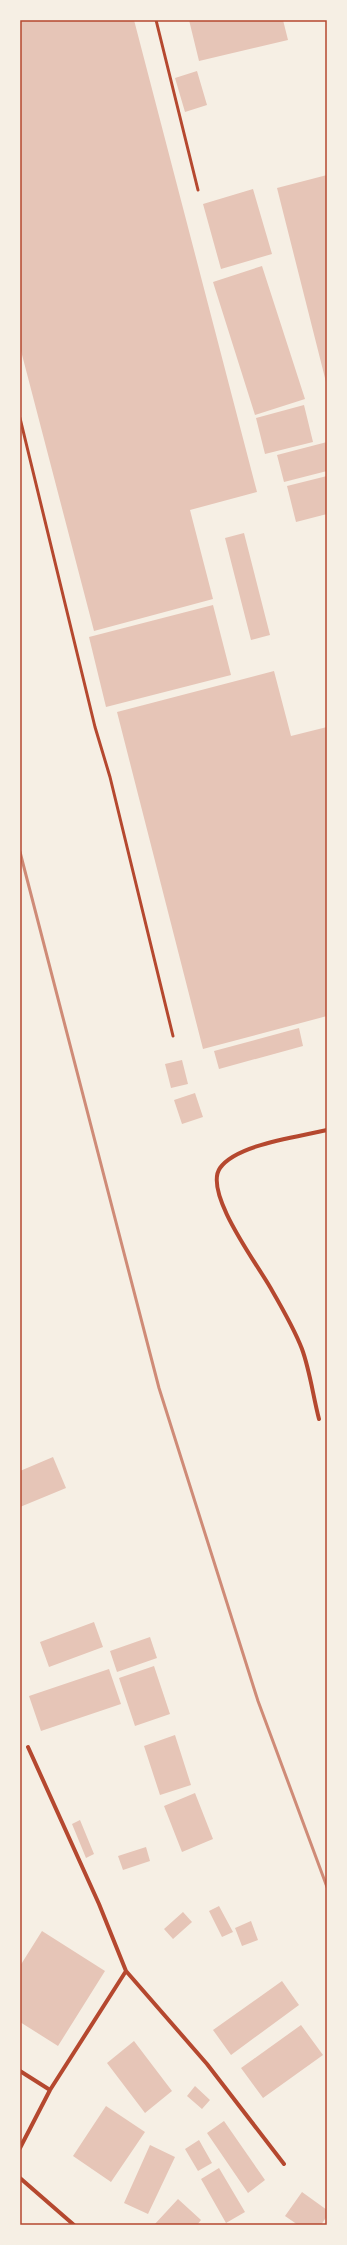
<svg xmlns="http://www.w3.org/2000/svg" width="347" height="2245" font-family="Merriweather,serif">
  <rect width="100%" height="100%" fill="#f6efe4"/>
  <path fill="#e6c5b7" d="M 20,20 L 134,20 L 257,492 L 190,510 L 213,599 L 94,631 L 20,347 Z
    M 189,20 L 283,20 L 288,40 L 199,61 Z
    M 197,71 L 207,105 L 185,112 L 175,78 Z
    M 327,175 L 327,382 L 326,382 L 277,188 Z
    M 253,189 L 272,254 L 221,269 L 203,204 Z
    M 262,266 L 305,399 L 255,415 L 213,282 Z
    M 304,405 L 313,442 L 265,454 L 256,418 Z
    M 327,442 L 327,471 L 284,482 L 277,455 Z
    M 327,476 L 327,514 L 296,522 L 287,486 Z
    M 244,533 L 270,635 L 251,640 L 225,538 Z
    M 213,605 L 231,675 L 106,707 L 89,637 Z
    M 274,671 L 291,736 L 327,727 L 327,1016 L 203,1049 L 117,712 Z
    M 299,1028 L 303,1046 L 219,1069 L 214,1051 Z
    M 182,1060 L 188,1084 L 171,1088 L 165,1064 Z
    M 195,1093 L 203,1117 L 182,1124 L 174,1100 Z
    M 53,1457 L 66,1488 L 20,1507 L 20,1471 Z
    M 94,1622 L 103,1647 L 49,1667 L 40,1642 Z
    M 150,1637 L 157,1658 L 117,1672 L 110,1651 Z
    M 154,1666 L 170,1714 L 135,1726 L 119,1678 Z
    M 109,1669 L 121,1704 L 41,1731 L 29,1696 Z
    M 175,1735 L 191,1785 L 160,1795 L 144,1746 Z
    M 195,1793 L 213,1839 L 182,1852 L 164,1806 Z
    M 80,1820 L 94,1854 L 86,1858 L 72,1824 Z
    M 146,1847 L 150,1861 L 123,1870 L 118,1856 Z
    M 219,1906 L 233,1932 L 222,1937 L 209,1911 Z
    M 183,1912 L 192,1922 L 173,1939 L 164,1929 Z
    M 251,1921 L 258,1940 L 242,1946 L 235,1928 Z
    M 42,1931 L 105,1971 L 58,2046 L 20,2022 L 20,1966 Z
    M 282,1981 L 299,2005 L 231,2055 L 213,2030 Z
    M 301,2025 L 323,2055 L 263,2098 L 241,2068 Z
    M 134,2041 L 172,2091 L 145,2113 L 107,2063 Z
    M 195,2086 L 210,2100 L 202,2109 L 187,2096 Z
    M 106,2106 L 145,2132 L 111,2182 L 73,2156 Z
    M 224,2121 L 265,2180 L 248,2193 L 207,2133 Z
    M 199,2140 L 212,2163 L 198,2171 L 185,2149 Z
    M 150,2145 L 175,2157 L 148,2214 L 124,2203 Z
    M 219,2168 L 245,2212 L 226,2223 L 201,2179 Z
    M 302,2192 L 327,2210 L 327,2216 L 321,2225 L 298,2225 L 285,2216 Z
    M 178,2199 L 201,2220 L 197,2225 L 154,2225 Z"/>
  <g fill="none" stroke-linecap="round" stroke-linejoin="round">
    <path stroke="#b5482f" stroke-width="3" d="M 156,20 L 198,190
      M 20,418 L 95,727 L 110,777 L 173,1036"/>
    <path stroke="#b5482f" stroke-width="4" d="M 319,1419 C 313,1396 310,1371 302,1349 C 294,1328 281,1306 270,1287 C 257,1264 203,1192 220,1168 C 237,1144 299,1137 327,1130
      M 126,1971 L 207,2064 L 284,2164
      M 20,2071 L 50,2090
      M 20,2148 L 50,2090 L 126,1971 L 99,1904 L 28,1747
      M 20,2178 L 74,2225"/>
    <path stroke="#cf8b77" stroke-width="3" d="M 20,852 L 159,1388 L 258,1701 L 327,1887"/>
  </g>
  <rect width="347" height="2245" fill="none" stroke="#f6efe4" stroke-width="42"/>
  <rect x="21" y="21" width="305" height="2203" fill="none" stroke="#b5482f" stroke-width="1.5"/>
</svg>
